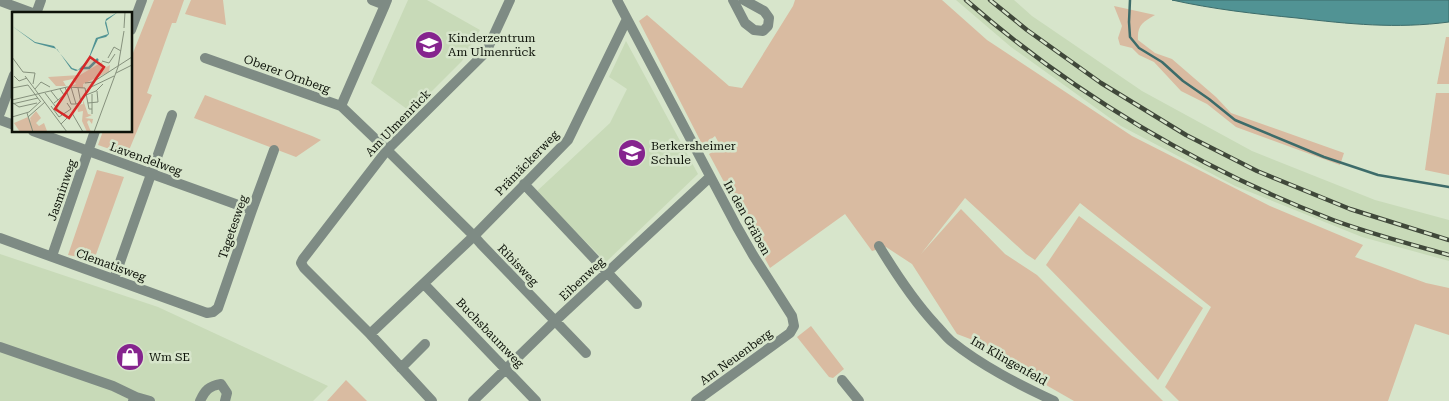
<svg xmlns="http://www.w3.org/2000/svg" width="1449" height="401" font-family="'Roboto Serif',serif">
  <rect width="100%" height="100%" fill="#d7e5cb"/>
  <path fill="#c8dab8" d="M 408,0 L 427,0 L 480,30 L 462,61 L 411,112 L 371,83 Z
    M 956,0 L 1014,0 L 1032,16 L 1142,91 L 1252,151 L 1375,200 L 1449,220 L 1449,261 L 1362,237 L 1235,186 L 1121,126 L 1011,47 Z
    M 626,41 L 698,174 L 606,262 L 536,192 L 610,123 L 627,89 L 609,77 Z
    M 0,254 L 158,307 L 328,386 L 313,401 L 0,401 Z"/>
  <path fill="#d9bba1" d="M 154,0 L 184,0 L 176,23 L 172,23 L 147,93 L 152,95 L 127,155 L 98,145 L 103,131 L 131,131 L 131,58 Z
    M 191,0 L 223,0 L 226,25 L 185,14 Z
    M 795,0 L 942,0 L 987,40 L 1132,136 L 1270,206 L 1363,245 L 1355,257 L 1426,283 L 1449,288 L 1449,335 L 1415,324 L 1388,401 L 1179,401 L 1165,387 L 1211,307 L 1080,203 L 1035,260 L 1026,254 L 965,198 L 921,254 L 961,209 L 1005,254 L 1037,275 L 1163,401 L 1074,401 L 1046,385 L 986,345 L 957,334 L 912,264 L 886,247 L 872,251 L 845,214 L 770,268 L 709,154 L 721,147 L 715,136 L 703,146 L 639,21 L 647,15 L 729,86 L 742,88 L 793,6 Z
    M 1114,6 L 1155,15 C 1143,22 1137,25 1138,40 L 1155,53 L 1172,59 L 1216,97 L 1231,113 L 1344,153 L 1340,165 L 1236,127 L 1207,104 L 1181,91 L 1154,62 L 1139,55 L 1132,48 L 1120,45 L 1118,38 L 1122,26 Z
    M 1446,37 L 1449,37 L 1449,84 L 1437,84 Z
    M 1436,93 L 1449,93 L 1449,175 L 1425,170 Z
    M 205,95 L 312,136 L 321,140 L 296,157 L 194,118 Z
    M 97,170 L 124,177 L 94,260 L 68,255 Z
    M 1079,216 L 1203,308 L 1158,380 L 1046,265 Z
    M 811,326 L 844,369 L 833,378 L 829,377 L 797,337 Z
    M 346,380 L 367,401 L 327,401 Z"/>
  <path fill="#519394" stroke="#3d6c6a" d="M 1172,0 L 1449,0 L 1449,22 C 1396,29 1349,24 1297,18 C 1255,14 1212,9 1172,0 Z"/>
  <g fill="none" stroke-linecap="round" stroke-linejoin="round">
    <path stroke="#3d6c6a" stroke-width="2.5" d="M 1130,0 L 1129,22 L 1130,37 L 1139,48 L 1162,62 L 1183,81 L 1209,99 L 1235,120 L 1324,157 L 1378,175 L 1449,187"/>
    <path stroke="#7e8b84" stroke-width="10" d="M 372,0 L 385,5 L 387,0
      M 510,0 L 486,52 L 387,150 L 303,259 L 301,263 L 304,268 L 370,334 L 474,236 L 568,140 L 627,19
      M 617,0 L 737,227 L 753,255 L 792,316 L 794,326 L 790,333 L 696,401
      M 733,0 L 745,23 L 754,30 L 763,31 L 768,26 L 769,18 L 764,11 L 744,0
      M 0,1 L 35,14
      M 36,14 L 41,0
      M 131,30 L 142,0
      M 205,58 L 341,106 L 385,5
      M 341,106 L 387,150 L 474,236 L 481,244 L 586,353
      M 0,113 L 14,75
      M 0,120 L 14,125
      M 33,131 L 252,210
      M 524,184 L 637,304
      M 0,238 L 207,313 L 213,312 L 218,308 L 252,210 L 274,150
      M 879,246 C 896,274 913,300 935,324 C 941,330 945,336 951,341 C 982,366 1018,384 1054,401
      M 52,256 L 95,131
      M 114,279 L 172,115
      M 424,284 L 536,401
      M 370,334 L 432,401
      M 0,347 L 113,386 L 136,397 L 133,401
      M 401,368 L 425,344
      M 842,380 L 859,401
      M 136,397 L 150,401
      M 200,401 C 205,390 209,386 221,384 L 227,393 L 225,401
      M 473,401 L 555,321 L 710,177"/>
    <defs>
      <path id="rail" d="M 966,0 C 1073,94 1200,169 1333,220 C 1371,234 1410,244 1449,255
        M 990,0 L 1027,30 L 1101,83 L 1186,135 L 1257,171 L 1350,209 L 1449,240"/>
    </defs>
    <use href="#rail" stroke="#40483a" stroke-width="4.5"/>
    <use href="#rail" stroke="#d7e5cb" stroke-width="2.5" stroke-dasharray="8" stroke-linecap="butt"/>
  </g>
  <defs>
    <symbol id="school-disc" viewBox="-11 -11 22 22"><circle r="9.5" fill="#85248e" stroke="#d7e5cb"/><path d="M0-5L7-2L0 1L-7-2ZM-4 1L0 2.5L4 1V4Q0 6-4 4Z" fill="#fff"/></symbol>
    <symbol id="shop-disc" viewBox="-11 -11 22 22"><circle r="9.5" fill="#85248e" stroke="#d7e5cb"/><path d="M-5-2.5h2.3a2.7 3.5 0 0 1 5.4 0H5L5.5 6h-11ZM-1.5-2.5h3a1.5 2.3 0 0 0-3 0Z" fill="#fff"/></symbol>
  </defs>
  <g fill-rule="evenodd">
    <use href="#school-disc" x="413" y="29" width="32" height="32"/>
    <use href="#school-disc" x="616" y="137" width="32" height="32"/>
    <use href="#shop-disc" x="114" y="341" width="32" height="32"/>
  </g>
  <g text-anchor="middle" stroke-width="5" stroke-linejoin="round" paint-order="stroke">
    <g font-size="12" fill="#0d1209" stroke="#d7e5cb" text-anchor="start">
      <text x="448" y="42">Kinderzentrum<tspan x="448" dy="14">Am Ulmenrück</tspan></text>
      <text x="651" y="150">Berkersheimer<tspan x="651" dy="14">Schule</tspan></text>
      <text x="149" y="361">Wm SE</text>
    </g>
    <g font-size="12" fill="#0d1209" stroke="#d7e5cb">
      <text transform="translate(287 74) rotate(20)" y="4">Oberer Ornberg</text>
      <text transform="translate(398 123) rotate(-46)" y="4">Am Ulmenrück</text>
      <text transform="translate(146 159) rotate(20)" y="4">Lavendelweg</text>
      <text transform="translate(527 163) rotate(-46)" y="4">Prämäckerweg</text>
      <text transform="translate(62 190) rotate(-71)" y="4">Jasminweg</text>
      <text transform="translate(747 218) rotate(61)" y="4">In den Gräben</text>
      <text transform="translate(233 227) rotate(-71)" y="4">Tagetesweg</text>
      <text transform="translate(111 265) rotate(20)" y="4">Clematisweg</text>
      <text transform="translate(518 265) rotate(46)" y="4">Ribisweg</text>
      <text transform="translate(582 279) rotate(-43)" y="4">Eibenweg</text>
      <text transform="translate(490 333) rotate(46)" y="4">Buchsbaumweg</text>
      <text transform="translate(736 357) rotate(-36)" y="4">Am Neuenberg</text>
      <text transform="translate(1009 361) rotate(30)" y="4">Im Klingenfeld</text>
    </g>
  </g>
  <g transform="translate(12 12)">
    <rect width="120" height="120" fill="#d7e5cb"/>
    <path d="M 90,50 L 91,57 L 98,53 L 97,60 L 71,72 L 71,76 L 59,74 L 64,72 L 61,67 L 51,69 L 54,74 L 44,74 L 36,65 L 68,63 ZM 71,88 L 76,102 L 80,103 L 73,106 L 81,107 L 80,112 L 77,108 L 75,110 L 79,120 L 75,120 L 70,109 L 71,99 L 66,100 L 65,93 L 71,92 ZM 24,99 L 29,106 L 24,111 L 27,114 L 32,111 L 35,119 L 8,120 L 2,111 L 16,105 L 19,109 L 18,106 Z" fill="#d9bba1"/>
    <path d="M 106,0 L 94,9 L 97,22 L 94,25 L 86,27 L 76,49 L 69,57 L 64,59 L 59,57 L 45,37 L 23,31 L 0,14 L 23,30 L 42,34 L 60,56 L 66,58 L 76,48 L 84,26 L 96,22 L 93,11 L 94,7 Z" fill="#519394"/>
    <path fill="none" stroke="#519394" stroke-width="2.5" d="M 69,56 L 77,56 L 86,47"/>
    <path fill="none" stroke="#86917d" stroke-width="1" d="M 112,16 L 113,0M 0,45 L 11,60 L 23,61 L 21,72M 96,46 L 102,35 L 109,39M 90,49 L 97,51 L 103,42M 104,61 L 120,53M 2,64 L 7,69 L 15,66M 13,64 L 55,120M 73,71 L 81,70 L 120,45M 53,75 L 59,92M 59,75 L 64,92 L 59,92M 0,76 L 16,73 L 28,89M 77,76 L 102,64M 23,77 L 29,70 L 38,75M 39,79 L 46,88 L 42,91M 33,81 L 50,103M 80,82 L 80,102M 74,83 L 84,79 L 91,72M 0,88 L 55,75 L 73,76 L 77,97 L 80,97M 46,88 L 52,83 L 48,77M 1,91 L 7,95 L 25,91M 76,91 L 86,90 L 85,79M 0,92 L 26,86M 64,92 L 69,91 L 66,76M 39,94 L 47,105 L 59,97 L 55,91M 15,101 L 21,120M 0,105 L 17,100 L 29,89M 16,105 L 33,90M 49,112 L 60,101 L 71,120M 82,120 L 106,55 L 112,19"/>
    <path fill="#d62828" fill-opacity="0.15" stroke="#d62828" stroke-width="2.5" d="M 78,45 L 92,55 L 57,106 L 43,97 Z"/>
    <rect width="120" height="120" fill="none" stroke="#0d1209" stroke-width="2.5"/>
  </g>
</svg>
